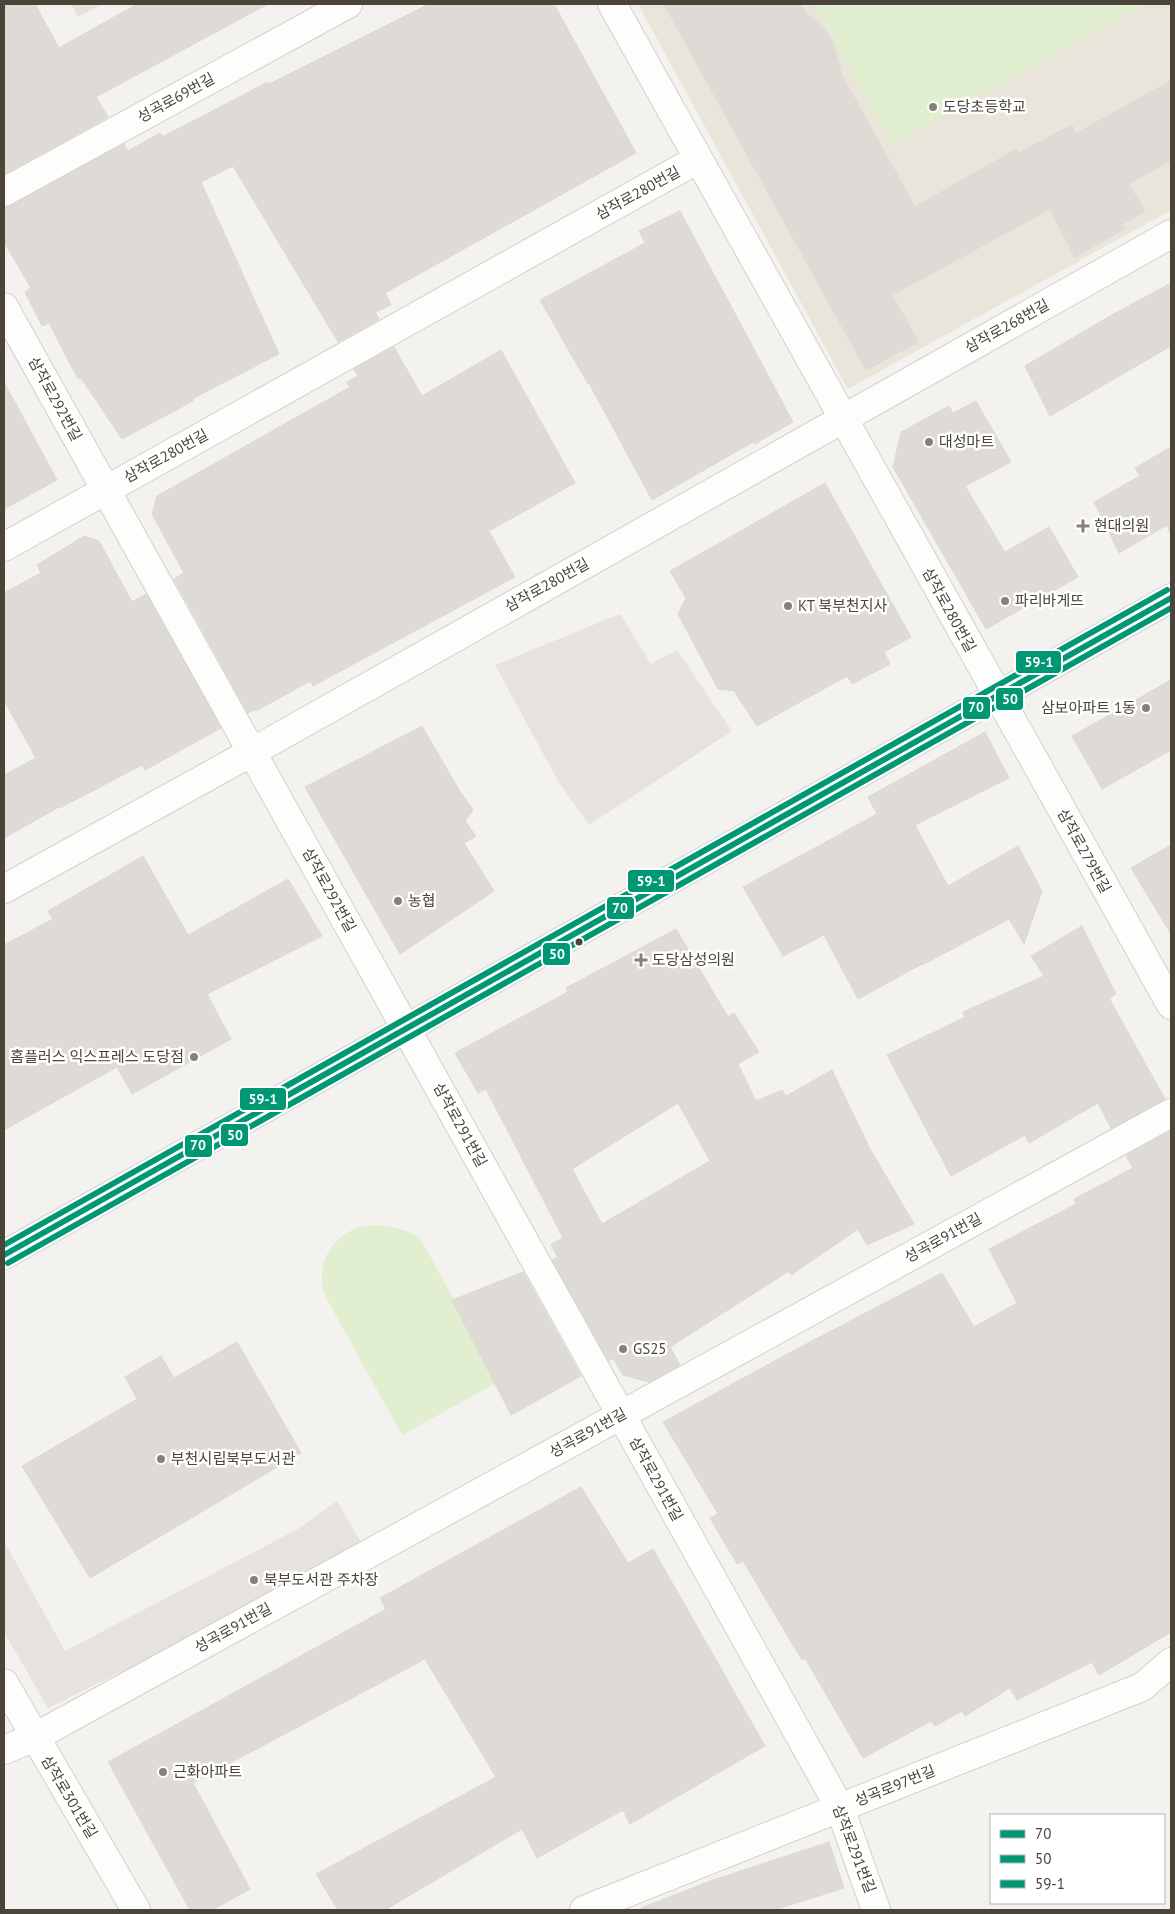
<svg xmlns="http://www.w3.org/2000/svg" width="1175" height="1914" font-family="'PT Sans','Noto Sans KR',sans-serif">
  <rect width="100%" height="100%" fill="#f4f2ee"/>
  <path fill="#eae5da" d="M 638,4 L 1171,4 L 1171,210 L 848,389 Z"/>
  <path fill="#e1eecf" d="M 814,4 L 1146,4 L 892,145 Z
    M 377,1225 C 393,1228 411,1229 422,1241 L 498,1382 L 402,1435 L 325,1296 C 316,1271 326,1243 350,1231 C 358,1227 368,1226 377,1225 Z"/>
  <path fill="#e6e3df" d="M 71,4 L 103,4 L 78,17 Z
    M 620,614 L 651,664 L 677,650 L 732,731 L 589,825 L 558,781 L 495,665 Z
    M 337,1501 L 366,1551 L 48,1708 L 4,1632 L 4,1541 L 65,1651 L 298,1529 Z"/>
  <path fill="#dedbd6" stroke="#dcd9d4" fill-rule="evenodd" d="M 4,4 L 35,4 L 59,48 L 137,4 L 268,4 L 96,97 L 108,117 L 4,174 Z
    M 429,4 L 554,4 L 636,153 L 385,293 L 391,305 L 375,312 L 379,319 L 338,342 L 233,166 L 201,182 L 279,354 L 192,399 L 193,401 L 122,439 L 81,378 L 78,379 L 49,323 L 42,326 L 25,292 L 31,288 L 4,242 L 4,208 L 11,206 L 124,144 L 128,151 L 160,133 L 162,137 L 268,82 L 269,84 Z
    M 664,4 L 800,4 L 805,12 L 823,28 L 832,40 L 842,76 L 915,207 L 1017,149 L 1019,153 L 1072,125 L 1075,134 L 1171,81 L 1171,160 L 1128,184 L 1145,211 L 1122,224 L 1124,229 L 1075,257 L 1050,209 L 892,295 L 918,342 L 866,370 Z
    M 680,211 L 793,422 L 755,444 L 753,442 L 652,500 L 589,383 L 588,384 L 540,300 L 645,243 L 639,231 Z
    M 1171,283 L 1171,346 L 1050,416 L 1025,366 L 1110,316 Z
    M 394,347 L 422,396 L 501,350 L 575,483 L 489,531 L 515,577 L 313,686 L 310,681 L 256,711 L 255,710 L 248,713 L 174,579 L 184,573 L 152,514 L 157,496 L 350,387 L 347,382 L 358,376 L 354,369 Z
    M 4,382 L 57,480 L 4,509 Z
    M 976,401 L 1011,462 L 965,486 L 1005,552 L 1049,527 L 1078,577 L 986,629 L 893,467 L 901,432 L 949,406 L 953,413 Z
    M 1171,447 L 1171,534 L 1167,525 L 1119,553 L 1094,502 L 1140,476 L 1135,468 Z
    M 825,483 L 911,637 L 884,652 L 890,664 L 852,684 L 847,676 L 757,726 L 734,691 L 718,689 L 678,614 L 686,598 L 670,571 Z
    M 84,536 L 99,541 L 132,602 L 146,594 L 221,728 L 145,770 L 142,765 L 60,808 L 59,807 L 4,838 L 4,775 L 36,758 L 4,700 L 4,593 L 41,573 L 37,565 Z
    M 1171,680 L 1171,750 L 1102,789 L 1072,736 Z
    M 422,726 L 459,790 L 473,810 L 465,821 L 476,836 L 464,843 L 494,891 L 400,954 L 305,787 Z
    M 985,732 L 1009,778 L 915,825 L 948,886 L 1018,846 L 1042,891 L 1024,944 L 1009,919 L 922,965 L 922,964 L 858,999 L 824,935 L 783,956 L 743,887 L 877,814 L 868,797 Z
    M 1171,845 L 1171,934 L 1131,868 Z
    M 143,856 L 188,935 L 288,879 L 322,936 L 207,994 L 231,1039 L 132,1094 L 117,1067 L 4,1130 L 4,945 L 53,919 L 48,911 Z
    M 1082,926 L 1116,994 L 1109,998 L 1165,1099 L 1111,1128 L 1098,1103 L 1029,1143 L 1025,1135 L 951,1176 L 887,1055 L 965,1017 L 963,1012 L 1044,976 L 1031,956 Z
    M 676,929 L 728,1017 L 734,1013 L 759,1052 L 738,1064 L 756,1101 L 782,1090 L 786,1096 L 832,1070 L 869,1147 L 914,1224 L 867,1245 L 858,1229 L 791,1275 L 789,1271 L 670,1347 L 680,1365 L 649,1382 L 623,1375 L 613,1358 L 609,1361 L 552,1260 L 558,1258 L 551,1244 L 563,1238 L 486,1089 L 478,1093 L 455,1053 L 568,992 L 566,988 ZM 678,1103 L 710,1161 L 602,1224 L 572,1169 Z
    M 1171,1131 L 1171,1632 L 1099,1675 L 1092,1662 L 1017,1700 L 1010,1688 L 965,1716 L 962,1711 L 935,1726 L 931,1721 L 863,1758 L 805,1658 L 802,1660 L 743,1561 L 737,1564 L 710,1518 L 718,1514 L 663,1422 L 791,1352 L 942,1273 L 974,1327 L 1017,1303 L 989,1249 L 1076,1204 L 1074,1199 L 1133,1168 L 1126,1156 Z
    M 523,1272 L 581,1376 L 511,1415 L 452,1300 Z
    M 237,1342 L 301,1453 L 90,1578 L 22,1466 L 137,1399 L 125,1377 L 161,1356 L 174,1378 Z
    M 581,1487 L 628,1563 L 653,1549 L 765,1746 L 630,1824 L 623,1810 L 537,1858 L 522,1829 L 385,1910 L 338,1910 L 316,1874 L 496,1777 L 425,1659 L 193,1783 L 250,1889 L 212,1910 L 190,1910 L 108,1762 L 386,1609 L 380,1598 Z
    M 829,1842 L 844,1888 L 774,1910 L 642,1910 L 641,1908 L 713,1880 Z"/>
  <g fill="none" stroke-linecap="round" stroke-linejoin="round">
    <defs>
      <path id="minor" d="M 612,4 L 1171,1005
        M 4,192 L 348,4
        M 4,307 L 840,1808 L 876,1910
        M 4,547 L 698,159
        M 4,889 L 252,752 L 1171,234
        M 4,1255 L 1171,598
        M 4,1683 L 136,1910
        M 4,1750 L 35,1737 L 1171,1113
        M 584,1910 L 1142,1687 L 1171,1662"/>
    </defs>
    <use href="#minor" stroke="#d2d0cb" stroke-width="30"/>
    <use href="#minor" stroke="#fdfdfc" stroke-width="28"/>
    <defs>
      <path id="bus-1" d="M 4,1255 L 1171,598"/>
      <path id="bus-2" d="M 8,1263 L 1171,608"/>
      <path id="bus-3" d="M 4,1245 L 1167,590"/>
    </defs>
    <use href="#bus-1" stroke="#fff" stroke-width="10"/>
    <use href="#bus-2" stroke="#fff" stroke-width="10"/>
    <use href="#bus-3" stroke="#fff" stroke-width="10"/>
    <use href="#bus-1" stroke="#009775" stroke-width="6"/>
    <use href="#bus-2" stroke="#009775" stroke-width="6"/>
    <use href="#bus-3" stroke="#009775" stroke-width="6"/>
  </g>
  <g fill="#868178" stroke="#fff" stroke-width="2">
    <circle cx="933" cy="107" r="5"/>
    <circle cx="929" cy="442" r="5"/>
    <path d="M1080.5 518.5h5v5h5v5h-5v5h-5v-5h-5v-5h5z"/>
    <circle cx="1005" cy="601" r="5"/>
    <circle cx="788" cy="606" r="5"/>
    <circle cx="1146" cy="708" r="5"/>
    <circle cx="398" cy="901" r="5"/>
    <path d="M638.5 952.5h5v5h5v5h-5v5h-5v-5h-5v-5h5z"/>
    <circle cx="194" cy="1057" r="5"/>
    <circle cx="623" cy="1349" r="5"/>
    <circle cx="161" cy="1459" r="5"/>
    <circle cx="254" cy="1580" r="5"/>
    <circle cx="163" cy="1772" r="5"/>
  </g>
  <circle fill="#4b4439" stroke="#fff" stroke-width="2" cx="579" cy="942" r="4.5"/>
  <g text-anchor="middle" stroke-width="5" stroke-linejoin="round" paint-order="stroke">
    <g font-size="15" fill="#4b4439" stroke="#fff">
      <text transform="translate(176 98) rotate(-29)" y="5">성곡로69번길</text>
      <text transform="translate(638 193) rotate(-29)" y="5">삼작로280번길</text>
      <text transform="translate(1007 326) rotate(-29)" y="5">삼작로268번길</text>
      <text transform="translate(55 399) rotate(61)" y="5">삼작로292번길</text>
      <text transform="translate(166 456) rotate(-29)" y="5">삼작로280번길</text>
      <text transform="translate(547 585) rotate(-29)" y="5">삼작로280번길</text>
      <text transform="translate(949 610) rotate(61)" y="5">삼작로280번길</text>
      <text transform="translate(1084 851) rotate(61)" y="5">삼작로279번길</text>
      <text transform="translate(329 890) rotate(61)" y="5">삼작로292번길</text>
      <text transform="translate(460 1125) rotate(61)" y="5">삼작로291번길</text>
      <text transform="translate(943 1238) rotate(-29)" y="5">성곡로91번길</text>
      <text transform="translate(588 1433) rotate(-29)" y="5">성곡로91번길</text>
      <text transform="translate(656 1479) rotate(61)" y="5">삼작로291번길</text>
      <text transform="translate(233 1628) rotate(-29)" y="5">성곡로91번길</text>
      <text transform="translate(895 1786) rotate(-22)" y="5">성곡로97번길</text>
      <text transform="translate(69 1797) rotate(59)" y="5">삼작로301번길</text>
      <text transform="translate(854 1849) rotate(69)" y="5">삼작로291번길</text>
    </g>
    <g font-size="15" fill="#4b4439" stroke="#fff" text-anchor="start">
      <text x="943" y="112">도당초등학교</text>
      <text x="939" y="447">대성마트</text>
      <text x="1094" y="531">현대의원</text>
      <text x="1015" y="606">파리바게뜨</text>
      <text x="798" y="611">KT 북부천지사</text>
      <text x="1136" y="713" text-anchor="end">삼보아파트 1동</text>
      <text x="408" y="906">농협</text>
      <text x="652" y="965">도당삼성의원</text>
      <text x="184" y="1062" text-anchor="end">홈플러스 익스프레스 도당점</text>
      <text x="633" y="1354">GS25</text>
      <text x="171" y="1464">부천시립북부도서관</text>
      <text x="264" y="1585">북부도서관 주차장</text>
      <text x="173" y="1777">근화아파트</text>
    </g>
  </g>
  <g stroke="#fff" stroke-width="2">
    <rect x="1015" y="650" width="47" height="24" rx="5" fill="#009775"/>
    <rect x="995" y="687" width="29" height="24" rx="5" fill="#009775"/>
    <rect x="962" y="696" width="29" height="24" rx="5" fill="#009775"/>
    <rect x="627" y="869" width="48" height="24" rx="5" fill="#009775"/>
    <rect x="606" y="896" width="29" height="24" rx="5" fill="#009775"/>
    <rect x="542" y="942" width="29" height="24" rx="5" fill="#009775"/>
    <rect x="239" y="1087" width="48" height="24" rx="5" fill="#009775"/>
    <rect x="220" y="1123" width="29" height="24" rx="5" fill="#009775"/>
    <rect x="184" y="1134" width="29" height="24" rx="5" fill="#009775"/>
  </g>
  <g font-size="14" text-anchor="middle" font-weight="bold" fill="#fff">
    <text x="1039" y="667">59-1</text>
    <text x="1010" y="704">50</text>
    <text x="976" y="712">70</text>
    <text x="651" y="886">59-1</text>
    <text x="620" y="913">70</text>
    <text x="557" y="959">50</text>
    <text x="263" y="1104">59-1</text>
    <text x="235" y="1140">50</text>
    <text x="198" y="1150">70</text>
  </g>
  <rect width="1175" height="1914" fill="none" stroke="#4b4439" stroke-width="10"/>
  <rect x="990" y="1814" width="175" height="90" fill="#ffffff" stroke="#b7b4b0"/>
  <rect x="1000" y="1830" width="25" height="8" fill="#009775" stroke="#b7b4b0"/>
  <text x="1035" y="1839" font-size="15" fill="#4b4439">70</text>
  <rect x="1000" y="1855" width="25" height="8" fill="#009775" stroke="#b7b4b0"/>
  <text x="1035" y="1864" font-size="15" fill="#4b4439">50</text>
  <rect x="1000" y="1880" width="25" height="8" fill="#009775" stroke="#b7b4b0"/>
  <text x="1035" y="1889" font-size="15" fill="#4b4439">59-1</text>
</svg>
